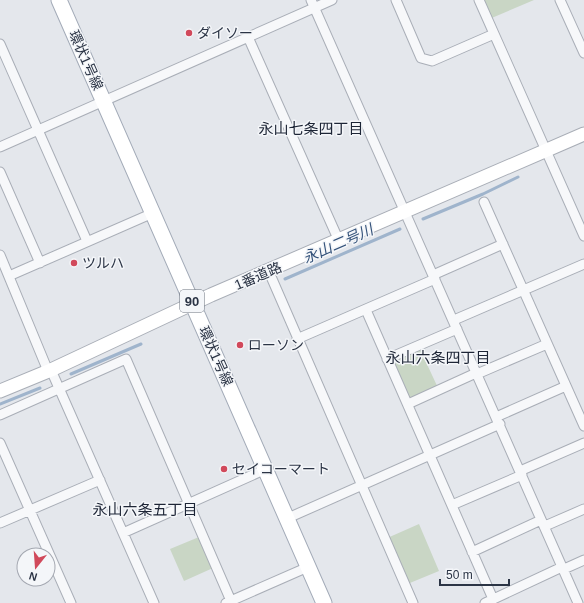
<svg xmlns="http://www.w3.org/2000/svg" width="584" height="603" font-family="Arial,'Noto Sans JP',sans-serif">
  <rect width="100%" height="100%" fill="#e4e7ec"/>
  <path fill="#c9d6c5" d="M 479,0 L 534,0 L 487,20 Z
    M 418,345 L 439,390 L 408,404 L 387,359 Z
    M 419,524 L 439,571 L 405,585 L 385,539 Z
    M 199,537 L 213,568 L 184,581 L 170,549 Z"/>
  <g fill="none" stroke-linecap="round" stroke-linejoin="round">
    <path stroke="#9fb4cc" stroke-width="3" d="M 423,219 L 483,194 L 518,177
      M 285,279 L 400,229
      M 71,374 L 141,344
      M 0,404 L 40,388"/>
    <defs>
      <path id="street" d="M 311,0 L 578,603
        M 396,0 L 421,58 L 432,61 L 494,34
        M 479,0 L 584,236
        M 560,0 L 584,53
        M 248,37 L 339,241
        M 0,44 L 87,241
        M 0,147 L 332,0
        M 0,172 L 40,263
        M 484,202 L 584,426
        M 0,255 L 48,371
        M 269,272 L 413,603
        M 433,275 L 503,244
        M 9,276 L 153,213
        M 366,310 L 493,599
        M 454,320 L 584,264
        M 297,339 L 435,279
        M 387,359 L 457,329
        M 51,370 L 154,603
        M 477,374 L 547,344
        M 408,404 L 476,373
        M 0,415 L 126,359 L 231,601
        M 496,417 L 566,386
        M 0,443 L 71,603
        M 520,471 L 584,443
        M 452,505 L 522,475
        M 288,518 L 500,424
        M 0,523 L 100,480
        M 545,526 L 584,509
        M 123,533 L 266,469
        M 472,552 L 541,520
        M 564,569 L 584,560
        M 226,603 L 308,567
        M 485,603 L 562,567"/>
      <path id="secondary" d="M 0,391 L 51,370 L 211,295 L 584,134"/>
      <path id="primary" d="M 59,0 L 324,603"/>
    </defs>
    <use href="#street" stroke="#a9aeb7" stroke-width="11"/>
    <use href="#secondary" stroke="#a9aeb7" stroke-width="15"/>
    <use href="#primary" stroke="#a3abb8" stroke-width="17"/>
    <use href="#street" stroke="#f7f8fa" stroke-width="9"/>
    <use href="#secondary" stroke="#fff" stroke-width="13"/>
    <use href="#primary" stroke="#fff" stroke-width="15"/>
  </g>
  <g fill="#d1495b" stroke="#f4f6f9" stroke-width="1.5">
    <circle cx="189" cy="33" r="4"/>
    <circle cx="74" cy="263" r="4"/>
    <circle cx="240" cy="345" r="4"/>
    <circle cx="224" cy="469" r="4"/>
  </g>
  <g text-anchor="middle" stroke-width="3" stroke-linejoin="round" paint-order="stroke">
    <rect fill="#f4f6f9" stroke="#676e7b" stroke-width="1" x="180" y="290" width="24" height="22" rx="3"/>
    <g font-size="13" font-weight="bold" fill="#2b3445">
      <text x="192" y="306">90</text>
    </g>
    <g font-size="14" fill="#2b3445" stroke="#f4f6f9" text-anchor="start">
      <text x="197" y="38">ダイソー</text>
      <text x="82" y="268">ツルハ</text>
      <text x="248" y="350">ローソン</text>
      <text x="232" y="474">セイコーマート</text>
    </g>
    <g font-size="14" fill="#2b3445" stroke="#f4f6f9">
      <text transform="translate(86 60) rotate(66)" y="5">環状1号線</text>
      <text transform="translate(258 276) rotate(-23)" y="5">1番道路</text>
      <text transform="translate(216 356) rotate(66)" y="5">環状1号線</text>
    </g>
    <g font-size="15" fill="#1d2536" stroke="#f4f6f9">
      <text x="311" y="134">永山七条四丁目</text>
      <text x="438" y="363">永山六条四丁目</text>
      <text x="145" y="515">永山六条五丁目</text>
    </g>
    <g font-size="15" font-style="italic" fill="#34527a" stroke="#f4f6f9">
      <text transform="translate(338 244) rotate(-24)" y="5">永山二号川</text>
    </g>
  </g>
  <g transform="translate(36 567) rotate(197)"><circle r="19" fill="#f4f6f9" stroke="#a4a8b1"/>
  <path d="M0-3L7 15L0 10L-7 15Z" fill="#d1495b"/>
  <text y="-6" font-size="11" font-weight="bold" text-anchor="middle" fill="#2b3445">N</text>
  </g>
  <path d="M440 579v6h69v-6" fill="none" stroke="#2b3445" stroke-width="2"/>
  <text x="446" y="579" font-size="12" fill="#2b3445" stroke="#f4f6f9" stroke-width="3" paint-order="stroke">50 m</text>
</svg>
